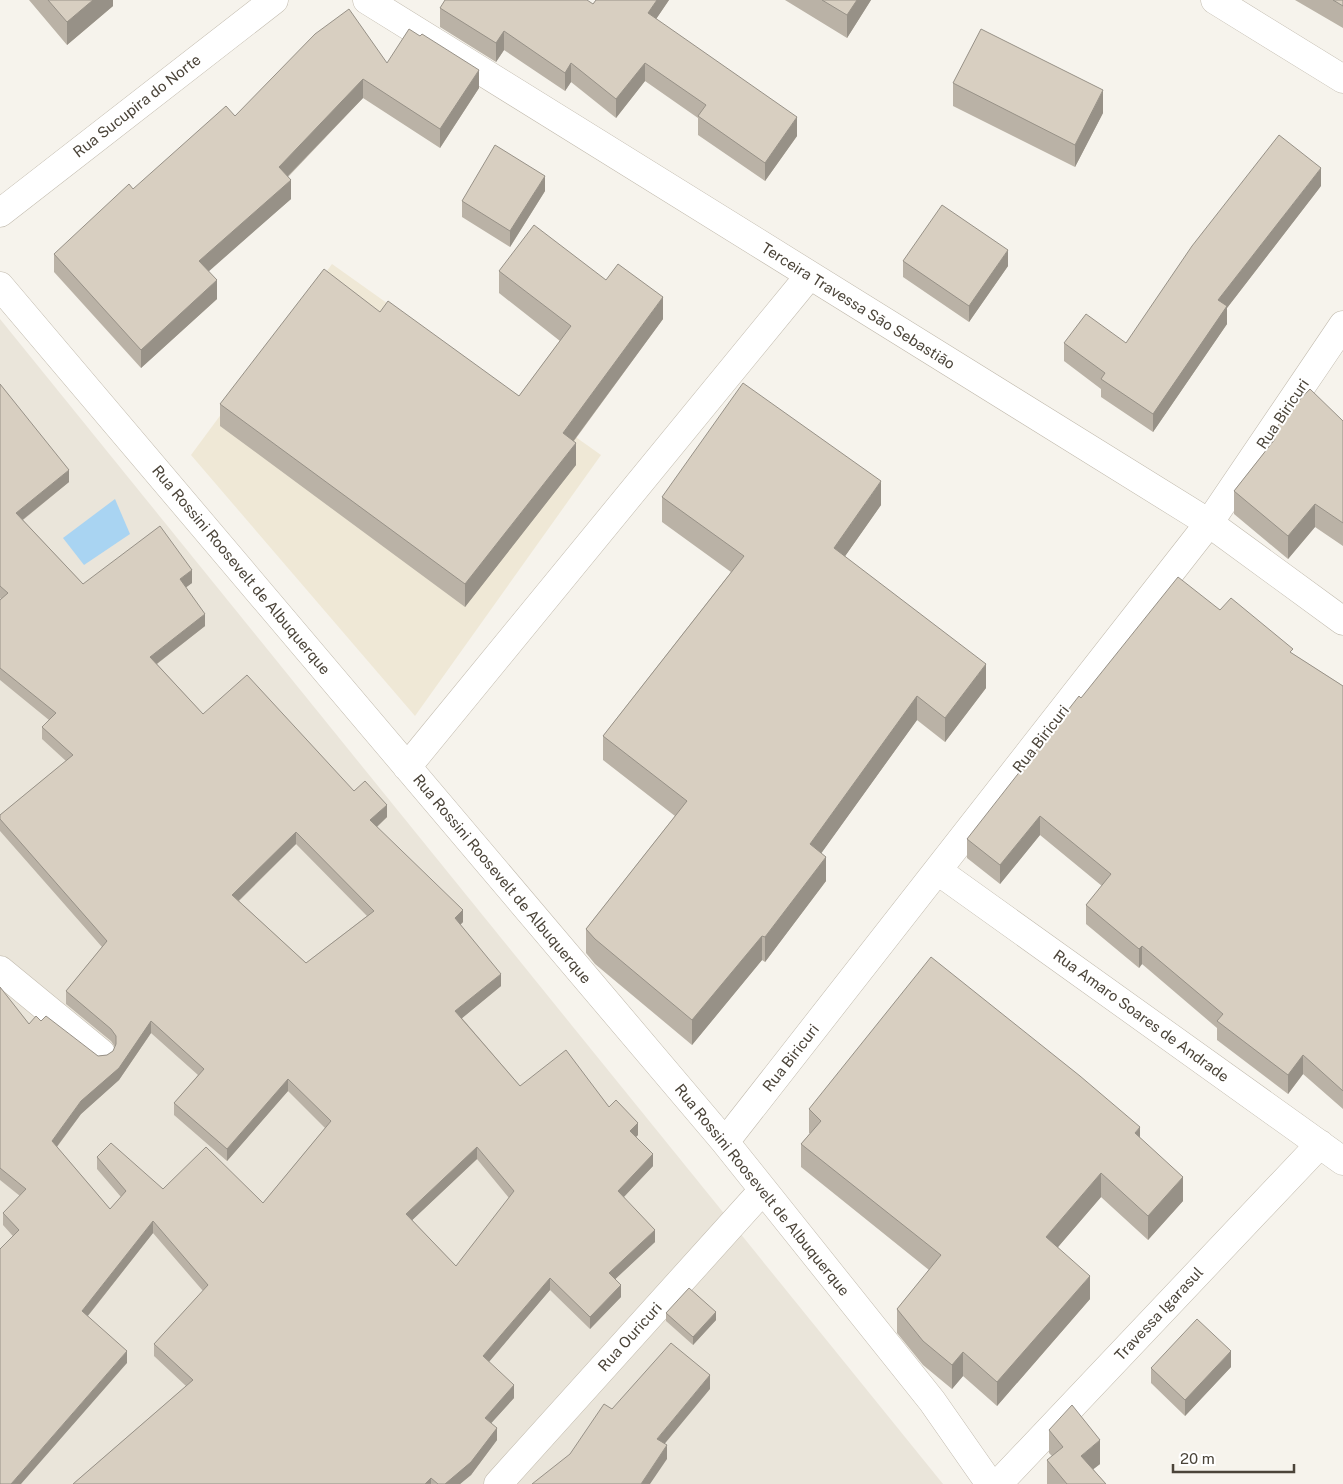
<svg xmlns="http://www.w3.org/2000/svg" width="1343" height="1484" font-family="'Public Sans',sans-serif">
  <rect width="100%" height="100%" fill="#f6f3ec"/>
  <path fill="#eae5da" d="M 0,319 L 943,1484 L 0,1484 Z"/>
  <path fill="#efe8d6" d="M 332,264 L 601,455 L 415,716 L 191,455 Z"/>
  <path fill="#a9d4f2" d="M 115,499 L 130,534 L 84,565 L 63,538 Z"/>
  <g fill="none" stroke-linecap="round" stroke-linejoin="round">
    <defs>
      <path id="minor" d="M 367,0 L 1209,523 L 1343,621
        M 1215,0 L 1343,79
        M 0,213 L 274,0
        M 0,286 L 725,1142 L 932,1401 L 990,1484
        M 407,767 L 809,276
        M 938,871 L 1343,1161
        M 0,970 L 101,1053
        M 725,1142 L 1209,523 L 1343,325
        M 498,1484 L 763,1190
        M 998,1484 L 1320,1144"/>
    </defs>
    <use href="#minor" stroke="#c2bbae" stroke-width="29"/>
    <use href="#minor" stroke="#fff" stroke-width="28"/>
  </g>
  <path fill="#bab2a6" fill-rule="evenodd" d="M 29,0 L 113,0 L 113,6 L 67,45 Z
    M 596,0 L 669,0 L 656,19 L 797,136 L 765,181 L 698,135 L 698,118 L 645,81 L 616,118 L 571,82 L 565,91 L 504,50 L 496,62 L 440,27 L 440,8 L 593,4 Z
    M 785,0 L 871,0 L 847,38 Z
    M 1295,0 L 1343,0 L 1343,28 Z
    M 387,63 L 479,88 L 440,148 L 363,98 L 288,177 L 291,199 L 208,271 L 217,299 L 141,368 L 54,272 L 54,254 L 133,189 Z
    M 953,83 L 1103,113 L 1075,167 L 953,106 Z
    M 1321,186 L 1227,308 L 1227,324 L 1153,432 L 1101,397 L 1101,389 L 1064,361 L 1064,343 L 1126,343 Z
    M 545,191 L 510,247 L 462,217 L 462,201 Z
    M 903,261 L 1008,266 L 969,322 L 903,277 Z
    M 499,271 L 606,280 L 663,319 L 574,441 L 576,465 L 465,607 L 220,426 L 220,404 L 380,312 L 519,396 L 560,341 L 499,293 Z
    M 0,384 L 69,482 L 23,520 L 83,584 L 192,583 L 185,587 L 205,626 L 157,664 L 203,714 L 354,791 L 387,817 L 377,827 L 463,922 L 460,925 L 501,986 L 462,1018 L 520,1086 L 609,1107 L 638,1135 L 636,1137 L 653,1166 L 624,1197 L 655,1242 L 615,1279 L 621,1297 L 590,1329 L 550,1290 L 488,1362 L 514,1398 L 491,1423 L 497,1440 L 471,1475 L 460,1484 L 73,1484 L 186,1386 L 154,1356 L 154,1344 L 203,1291 L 153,1233 L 88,1316 L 127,1363 L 3,1225 L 3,1213 L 20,1196 L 0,1180 L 0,987 L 29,1024 L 41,1021 L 98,1056 L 107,1055 L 113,1051 L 115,1047 L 111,1041 L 66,1004 L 66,991 L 102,947 L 0,831 L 0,815 L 66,761 L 42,739 L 42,727 L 49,720 L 0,680 L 0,600 L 1,599 L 0,598 ZM 296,844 L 367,916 L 306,963 L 239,901 ZM 151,1033 L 198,1075 L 174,1103 L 174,1115 L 227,1161 L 288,1091 L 325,1128 L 263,1203 L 163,1189 L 97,1157 L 97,1169 L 121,1197 L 110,1209 L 57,1147 L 81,1114 L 119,1080 ZM 477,1159 L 509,1198 L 456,1266 L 412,1220 Z
    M 1343,421 L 1343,546 L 1315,527 L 1288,559 L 1234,514 L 1234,491 L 1271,444 L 1271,436 Z
    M 662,497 L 881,505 L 845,556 L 986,688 L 945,742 L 917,720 L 821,853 L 826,881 L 765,962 L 762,960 L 692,1045 L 595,964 L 586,953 L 586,929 L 675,816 L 603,760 L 603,736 L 731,572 L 662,522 Z
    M 1220,610 L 1293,654 L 1343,686 L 1343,1109 L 1303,1074 L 1288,1094 L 1217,1040 L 1217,1028 L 1142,964 L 1139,968 L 1086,924 L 1086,905 L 1102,886 L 1040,835 L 1000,884 L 967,858 L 967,839 L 1081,698 Z
    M 809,1109 L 1140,1138 L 1183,1201 L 1148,1240 L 1101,1197 L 1058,1247 L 1090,1299 L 997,1406 L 963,1376 L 952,1389 L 923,1365 L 897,1333 L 897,1309 L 929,1270 L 801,1167 L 801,1144 L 810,1133 L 809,1133 Z
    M 666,1313 L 716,1320 L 693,1345 L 666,1321 Z
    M 1231,1367 L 1185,1416 L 1151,1383 L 1151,1368 Z
    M 1049,1430 L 1100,1464 L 1093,1469 L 1106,1484 L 1047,1484 L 1047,1460 L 1052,1456 L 1049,1453 Z"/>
  <path fill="#979187" d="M 93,0 L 113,0 L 113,6 L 67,45 L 67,22 Z
    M 657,0 L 669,0 L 648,31 L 648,13 Z
    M 857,0 L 871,0 L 847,38 L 847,15 Z
    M 504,31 L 504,50 L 496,62 L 496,43 Z
    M 571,63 L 571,82 L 565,91 L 565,73 Z
    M 645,63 L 645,81 L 616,118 L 616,99 Z
    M 479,70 L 479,88 L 440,148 L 440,129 Z
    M 363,79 L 363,98 L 279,185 L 279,167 Z
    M 1103,90 L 1103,113 L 1075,167 L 1075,145 Z
    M 797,117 L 797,136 L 765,181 L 765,163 Z
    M 1321,168 L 1321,186 L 1227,308 L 1227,324 L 1153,432 L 1153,414 L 1218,300 Z
    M 545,176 L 545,191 L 510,247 L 510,231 Z
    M 291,180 L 291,199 L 199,280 L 199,261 Z
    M 1008,250 L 1008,266 L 969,322 L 969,306 Z
    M 217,280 L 217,299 L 141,368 L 141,350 Z
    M 663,297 L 663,319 L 563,455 L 563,433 Z
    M 576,443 L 576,465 L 465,607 L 465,584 Z
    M 69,470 L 69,482 L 16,525 L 16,513 Z
    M 881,481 L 881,505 L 834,572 L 834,548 Z
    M 1315,504 L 1315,527 L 1288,559 L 1288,536 Z
    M 192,570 L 192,583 L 180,592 L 180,579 Z
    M 205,614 L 205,626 L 150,669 L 150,657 Z
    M 986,664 L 986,688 L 945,742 L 945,718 Z
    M 917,696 L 917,720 L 810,869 L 810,844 Z
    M 387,805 L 387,817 L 370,833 L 370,820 Z
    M 1040,816 L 1040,835 L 1000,884 L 1000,865 Z
    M 296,832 L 296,844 L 232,907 L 232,895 Z
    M 826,857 L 826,881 L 765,962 L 765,937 Z
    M 463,910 L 463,922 L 455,930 L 455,918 Z
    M 762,936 L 762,960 L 692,1045 L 692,1020 Z
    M 1142,946 L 1142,964 L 1139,968 L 1139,949 Z
    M 501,974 L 501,986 L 455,1024 L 455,1011 Z
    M 151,1021 L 151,1033 L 119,1080 L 81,1114 L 52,1153 L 52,1141 L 81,1101 Z
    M 1303,1055 L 1303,1074 L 1288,1094 L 1288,1075 Z
    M 288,1079 L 288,1091 L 227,1161 L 227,1149 Z
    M 638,1123 L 638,1135 L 630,1143 L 630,1131 Z
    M 1140,1127 L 1140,1151 L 1135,1133 Z
    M 477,1147 L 477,1159 L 406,1226 L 406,1214 Z
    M 653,1154 L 653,1166 L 618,1203 L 618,1191 Z
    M 1101,1173 L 1101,1197 L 1046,1261 L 1046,1237 Z
    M 1183,1177 L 1183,1201 L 1148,1240 L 1148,1216 Z
    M 153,1221 L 153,1233 L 82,1323 L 82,1311 Z
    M 655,1230 L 655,1242 L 609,1285 L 609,1273 Z
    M 1090,1276 L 1090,1299 L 997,1406 L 997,1382 Z
    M 550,1278 L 550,1290 L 483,1369 L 483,1356 Z
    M 621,1285 L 621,1297 L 590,1329 L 590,1317 Z
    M 716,1312 L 716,1320 L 693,1345 L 693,1337 Z
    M 127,1351 L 127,1363 L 21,1484 L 11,1484 Z
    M 1231,1351 L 1231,1367 L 1185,1416 L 1185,1400 Z
    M 963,1352 L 963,1376 L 952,1389 L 952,1365 Z
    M 710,1375 L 710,1389 L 657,1453 L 657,1439 Z
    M 514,1385 L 514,1398 L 485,1430 L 485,1418 Z
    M 497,1428 L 497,1440 L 471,1475 L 460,1484 L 445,1484 Z
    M 1100,1440 L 1100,1464 L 1081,1479 L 1081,1456 Z
    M 667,1445 L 667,1459 L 650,1484 L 641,1484 Z
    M 431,1478 L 431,1484 L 425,1484 Z"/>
  <path fill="#d8cfc1" stroke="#979187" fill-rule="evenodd" d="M 48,0 L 93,0 L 67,22 Z
    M 445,0 L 587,0 L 593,4 L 596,0 L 657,0 L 648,13 L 797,117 L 765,163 L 698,116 L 706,105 L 645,63 L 616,99 L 571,63 L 565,73 L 504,31 L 496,43 L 440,8 Z
    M 822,0 L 857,0 L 847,15 Z
    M 1333,0 L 1343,0 L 1343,6 Z
    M 349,9 L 387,63 L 409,29 L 420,36 L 422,34 L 479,70 L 440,129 L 363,79 L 279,167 L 291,180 L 199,261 L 217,280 L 141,350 L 54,254 L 129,184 L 133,189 L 226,106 L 235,116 L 315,34 Z
    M 981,29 L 1103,90 L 1075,145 L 953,83 Z
    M 1279,135 L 1321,168 L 1218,300 L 1227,306 L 1153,414 L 1101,379 L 1105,373 L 1064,343 L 1086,314 L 1126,343 L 1192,246 Z
    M 495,145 L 545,176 L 510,231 L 462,201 Z
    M 942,205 L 1008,250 L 969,306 L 903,261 Z
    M 534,225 L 606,280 L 618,264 L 663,297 L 563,433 L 576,443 L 465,584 L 220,404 L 324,269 L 380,312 L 388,301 L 519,396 L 571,326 L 499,271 Z
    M 743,383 L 881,481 L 834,548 L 986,664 L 945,718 L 917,696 L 810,844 L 826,857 L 765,937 L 762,936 L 692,1020 L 595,939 L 586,929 L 687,801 L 603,736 L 744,556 L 662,497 Z
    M 0,384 L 69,470 L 16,513 L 83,584 L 160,526 L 192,570 L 180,579 L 205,614 L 150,657 L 203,714 L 247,675 L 354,791 L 365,781 L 387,805 L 370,820 L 463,910 L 455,918 L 501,974 L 455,1011 L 520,1086 L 566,1050 L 609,1107 L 616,1100 L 638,1123 L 630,1131 L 653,1154 L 618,1191 L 655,1230 L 609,1273 L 621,1285 L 590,1317 L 550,1278 L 483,1356 L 514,1385 L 485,1418 L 497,1428 L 471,1462 L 445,1484 L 438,1484 L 431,1478 L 425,1484 L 73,1484 L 193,1380 L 154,1344 L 208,1285 L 153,1221 L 82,1311 L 127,1351 L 11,1484 L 0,1484 L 0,1249 L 19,1230 L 3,1213 L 26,1189 L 0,1168 L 0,987 L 29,1024 L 36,1016 L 41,1021 L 46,1016 L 98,1056 L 107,1055 L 113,1051 L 116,1044 L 116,1036 L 111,1029 L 66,991 L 107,941 L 0,819 L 0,815 L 73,755 L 42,727 L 56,713 L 0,668 L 0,600 L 8,593 L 0,586 ZM 296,832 L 374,911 L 306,963 L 232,895 ZM 151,1021 L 204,1069 L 174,1103 L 227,1149 L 288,1079 L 331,1121 L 263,1203 L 206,1147 L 163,1189 L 111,1143 L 97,1157 L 126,1191 L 110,1209 L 52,1141 L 81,1101 L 119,1068 ZM 477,1147 L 514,1191 L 456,1266 L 406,1214 Z
    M 1310,389 L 1343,421 L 1343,523 L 1315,504 L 1288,536 L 1234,491 L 1275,439 L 1271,436 L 1285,415 Z
    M 1178,577 L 1220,610 L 1231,598 L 1293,649 L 1290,652 L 1343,686 L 1343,1091 L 1303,1055 L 1288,1075 L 1217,1021 L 1223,1014 L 1142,946 L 1139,949 L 1086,905 L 1111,874 L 1040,816 L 1000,865 L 967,839 L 1079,696 L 1081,698 Z
    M 931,957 L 1080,1076 L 1140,1127 L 1135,1133 L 1183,1177 L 1148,1216 L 1101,1173 L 1046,1237 L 1090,1276 L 997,1382 L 963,1352 L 952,1365 L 923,1341 L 897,1309 L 941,1255 L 801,1144 L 821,1121 L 809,1109 Z
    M 689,1288 L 716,1312 L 693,1337 L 666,1313 Z
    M 1197,1319 L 1231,1351 L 1185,1400 L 1151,1368 Z
    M 671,1343 L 710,1375 L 657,1439 L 667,1445 L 641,1484 L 532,1484 L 570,1454 L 604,1404 L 612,1409 Z
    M 1072,1405 L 1100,1440 L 1081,1456 L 1106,1484 L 1067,1484 L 1047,1460 L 1063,1447 L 1049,1430 Z"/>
  <g text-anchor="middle" stroke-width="4" stroke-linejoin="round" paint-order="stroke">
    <g font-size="15" fill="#4b4439" stroke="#fff">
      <text transform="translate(137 106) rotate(-38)" y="5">Rua Sucupira do Norte</text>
      <text transform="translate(858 306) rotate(32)" y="5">Terceira Travessa São Sebastião</text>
      <text transform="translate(1283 414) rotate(-56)" y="5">Rua Biricuri</text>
      <text transform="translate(241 570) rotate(50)" y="5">Rua Rossini Roosevelt de Albuquerque</text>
      <text transform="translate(1041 739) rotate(-52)" y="5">Rua Biricuri</text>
      <text transform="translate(502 879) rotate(50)" y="5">Rua Rossini Roosevelt de Albuquerque</text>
      <text transform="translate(1141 1016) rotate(36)" y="5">Rua Amaro Soares de Andrade</text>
      <text transform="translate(791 1058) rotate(-52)" y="5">Rua Biricuri</text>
      <text transform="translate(762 1190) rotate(51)" y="5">Rua Rossini Roosevelt de Albuquerque</text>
      <text transform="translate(1159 1314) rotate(-47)" y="5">Travessa Igarasul</text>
      <text transform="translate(630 1337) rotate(-48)" y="5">Rua Ouricuri</text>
    </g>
  </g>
  <path d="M1173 1464v8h121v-8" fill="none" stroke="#4b4439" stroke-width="2.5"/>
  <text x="1180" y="1464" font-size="15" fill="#4b4439" stroke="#ffffff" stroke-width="4" paint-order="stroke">20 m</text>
</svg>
